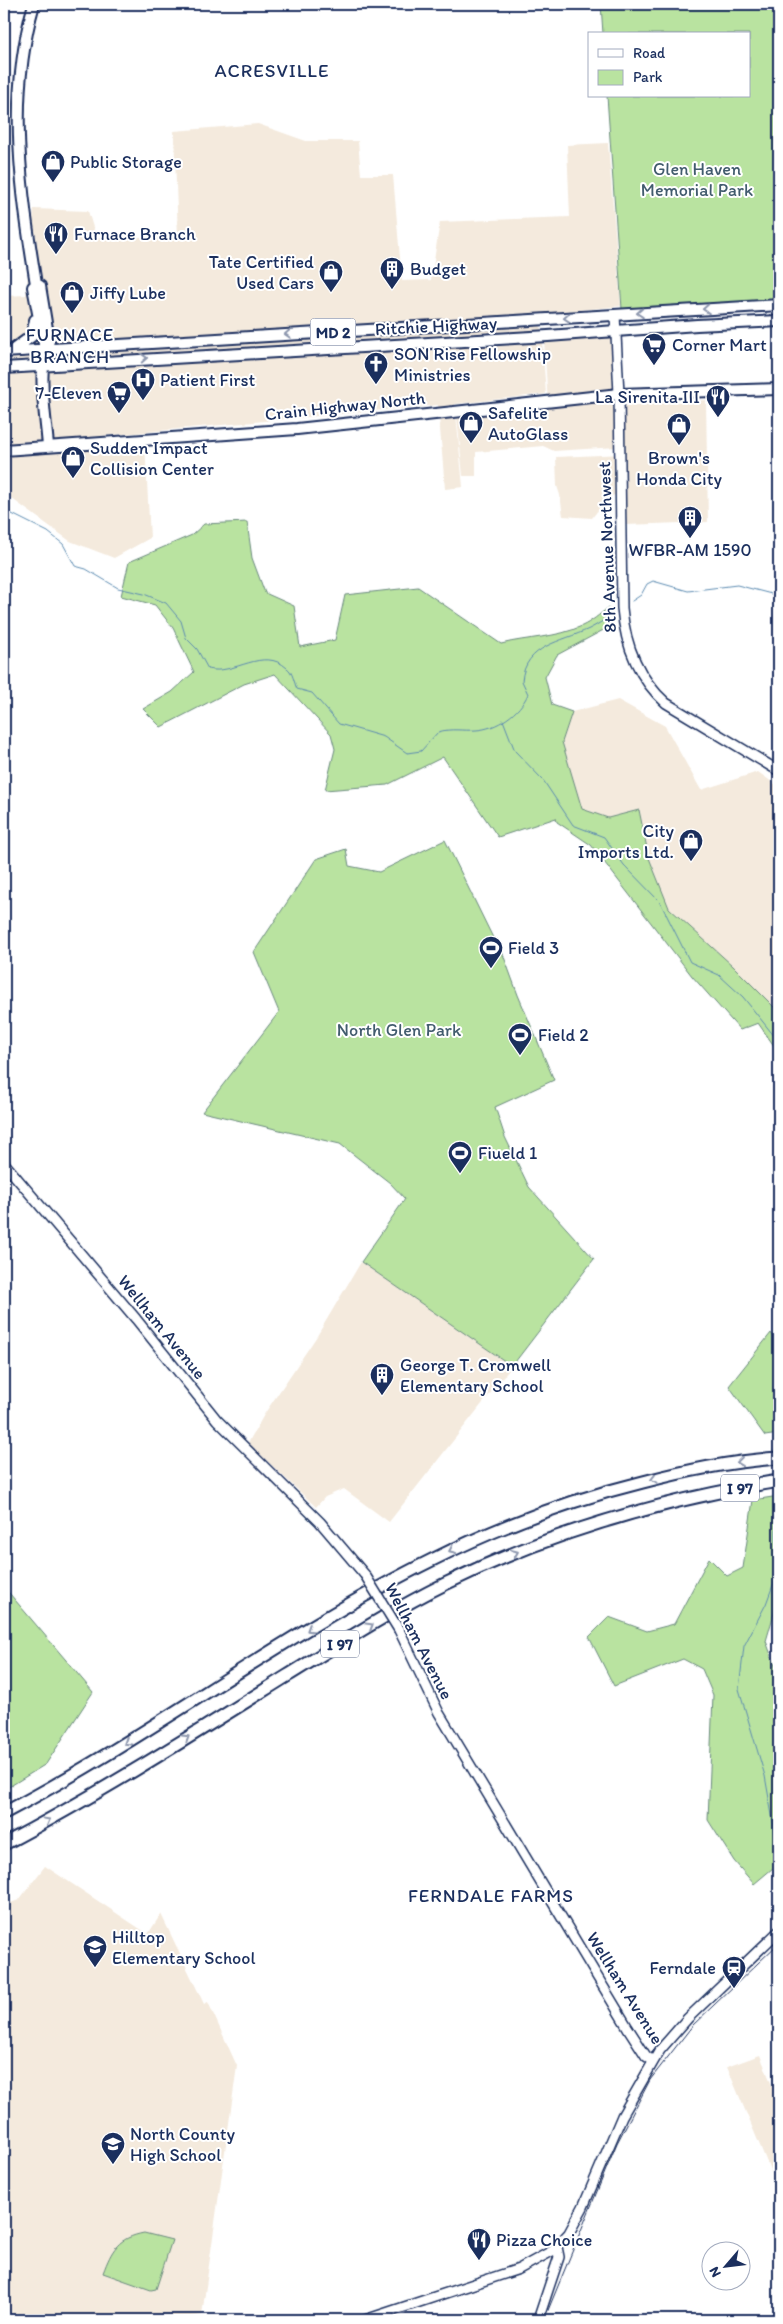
<svg xmlns="http://www.w3.org/2000/svg" width="783" height="2324" font-family="Itim,sans-serif">
  <rect width="100%" height="100%" fill="#fff"/>
  <filter id="ink" filterUnits="userSpaceOnUse"><feTurbulence type="fractalNoise" baseFrequency=".02" numOctaves="2"/><feDisplacementMap in="SourceGraphic" scale="10" xChannelSelector="R" yChannelSelector="G"/><feConvolveMatrix kernelMatrix="1 2 1 2 8 2 1 2 1" color-interpolation-filters="sRGB"/></filter>
  <g filter="url(#ink)">
    <path fill="#f4eadd" d="M 258,124 L 306,141 L 358,141 L 361,175 L 393,175 L 402,281 L 431,280 L 440,222 L 570,217 L 567,145 L 608,143 L 621,306 L 540,314 L 546,394 L 455,404 L 463,487 L 445,489 L 438,405 L 4,445 L 4,296 L 26,295 L 34,209 L 88,211 L 96,237 L 178,237 L 174,131 Z
      M 613,334 L 617,447 L 554,451 L 543,446 L 476,452 L 476,476 L 463,476 L 457,417 L 548,405 L 544,340 Z
      M 706,400 L 708,522 L 626,525 L 624,494 L 609,496 L 592,518 L 563,516 L 560,495 L 557,486 L 556,457 L 624,454 L 622,406 Z
      M 145,443 L 150,538 L 114,558 L 70,541 L 4,493 L 4,455 L 14,453 Z
      M 618,700 L 665,726 L 701,790 L 758,772 L 779,787 L 779,1012 L 733,966 L 669,908 L 649,858 L 639,810 L 608,818 L 582,809 L 562,742 L 572,712 Z
      M 361,1262 L 512,1366 L 389,1522 L 344,1489 L 325,1497 L 316,1507 L 248,1443 L 265,1413 L 317,1336 Z
      M 45,1866 L 148,1934 L 161,1914 L 204,2004 L 208,2002 L 237,2066 L 202,2315 L 173,2320 L 4,2320 L 4,1905 L 19,1900 Z
      M 760,2055 L 779,2103 L 779,2191 L 727,2067 Z"/>
    <path fill="#b9e3a0" stroke="#6a897f" d="M 601,4 L 779,4 L 779,299 L 622,309 L 607,96 L 749,96 L 749,34 L 603,34 Z
      M 247,522 L 252,558 L 265,593 L 294,606 L 300,647 L 335,640 L 345,595 L 418,587 L 501,644 C 528,637 556,638 582,626 C 591,622 600,614 608,608 L 609,627 L 557,655 L 545,677 L 552,705 L 572,712 L 562,742 L 582,809 L 608,818 L 639,810 L 649,858 L 669,908 L 733,966 L 779,1012 L 779,1063 L 776,1059 L 777,1050 L 758,1023 L 740,1030 L 692,976 L 591,845 L 557,822 L 556,818 L 498,837 L 443,757 L 387,785 L 325,790 L 335,749 L 331,734 L 275,674 L 244,684 L 161,727 L 143,709 L 172,692 L 194,672 L 173,628 L 155,605 L 121,596 L 129,562 L 192,535 L 204,524 Z
      M 445,840 L 497,946 L 500,946 L 518,995 L 554,1080 L 495,1107 L 505,1137 L 529,1187 L 594,1259 L 512,1366 L 361,1262 L 405,1199 L 390,1183 L 340,1144 L 202,1112 L 279,1012 L 254,952 L 316,859 L 346,849 L 349,866 L 379,872 Z
      M 771,1333 L 779,1344 L 779,1434 L 765,1436 L 729,1386 Z
      M 779,1496 L 779,1596 L 766,1641 L 779,1677 L 779,1863 L 754,1884 L 734,1861 L 708,1820 L 713,1695 L 702,1669 L 683,1659 L 614,1686 L 589,1637 L 609,1617 L 647,1631 L 674,1624 L 709,1558 L 727,1576 L 743,1568 L 753,1500 Z
      M 4,1587 L 93,1692 L 46,1764 L 4,1790 Z
      M 144,2233 L 172,2240 L 156,2289 L 151,2290 L 103,2273 C 112,2249 118,2238 144,2233 Z"/>
    <g fill="none" stroke-linecap="round" stroke-linejoin="round">
      <path stroke="#5c8bb1" stroke-width="1" d="M 4,510 L 48,532 L 63,544 L 75,566 L 86,569 L 118,588 L 144,594 L 166,603 L 181,621 L 186,638 L 197,649 L 208,669 C 234,676 263,646 287,668 C 293,672 294,683 297,689 L 312,693 L 339,724 L 384,737 L 407,753 L 421,751 L 438,732 C 451,728 463,731 476,730 C 497,729 520,713 528,694 L 522,681 C 525,645 561,642 589,629 C 597,625 605,620 612,614
        M 632,601 L 641,595 L 647,584 L 653,581 L 688,591 L 737,585 L 779,596
        M 503,720 L 515,751 L 543,780 L 573,825 L 604,837 L 624,865 L 660,902 L 690,962 L 719,975 L 743,997 L 779,1042
        M 776,1838 L 765,1776 L 739,1689 L 744,1646 L 766,1604 L 776,1577 L 776,1506 L 779,1504"/>
      <defs>
        <path id="secondary" d="M 615,315 L 619,394 L 622,608 C 625,645 637,677 666,703 L 779,771
          M 4,1163 L 136,1319 L 217,1420 L 320,1522 L 365,1575
          M 399,1630 L 439,1713 L 628,2028 L 646,2056 L 653,2061
          M 365,2320 L 519,2269 L 552,2251 L 569,2233 L 583,2207 L 622,2116 L 660,2050 L 688,2018 L 779,1931
          M 538,2320 L 559,2257 L 557,2247"/>
        <path id="primary" d="M 34,4 C 7,97 21,191 36,284 L 40,286 L 49,341 C 36,365 46,418 48,446
          M 36,284 L 33,287 L 45,349
          M 13,350 L 32,336 L 35,320
          M 4,352 L 779,305
          M 4,368 L 548,336 L 697,325 L 779,321
          M 4,450 L 297,429 L 619,394 L 779,389"/>
        <path id="highway" d="M 4,1813 C 151,1736 284,1633 432,1560 C 500,1526 570,1500 643,1482 C 688,1470 733,1461 779,1458
          M 4,1844 C 101,1793 194,1734 287,1676 C 339,1644 390,1611 445,1584 C 550,1532 663,1500 779,1481"/>
      </defs>
      <use href="#secondary" stroke="#1b2f5e" stroke-width="12"/>
      <use href="#primary" stroke="#1b2f5e" stroke-width="14"/>
      <use href="#highway" stroke="#1b2f5e" stroke-width="15"/>
      <use href="#secondary" stroke="#fff" stroke-width="9"/>
      <use href="#primary" stroke="#fff" stroke-width="10"/>
      <use href="#highway" stroke="#fff" stroke-width="11"/>
      <path stroke="#1b2f5e" stroke-width="1" d="M 544,2320 L 617,2143 L 650,2080 L 693,2025 L 779,1943"/>
      <defs>
        <path id="secondary-bridge" d="M 365,1575 L 399,1630"/>
      </defs>
      <use href="#secondary-bridge" stroke="#1b2f5e" stroke-width="12" stroke-linecap="butt"/>
      <use href="#secondary-bridge" stroke="#fff" stroke-width="9"/>
    </g>
    <defs><path id="oneway-chevron" d="M-2-3.5L2.5 0L-2 3.5" fill="none" stroke-width="1.6" stroke-linecap="round" stroke-linejoin="round" transform="scale(1.25)"/></defs>
    <g stroke="#8d97ae">
      <use href="#oneway-chevron" transform="translate(706 309) rotate(176)"/>
      <use href="#oneway-chevron" transform="translate(640 313) rotate(176)"/>
      <use href="#oneway-chevron" transform="translate(567 318) rotate(176)"/>
      <use href="#oneway-chevron" transform="translate(288 334) rotate(177)"/>
      <use href="#oneway-chevron" transform="translate(144 358) rotate(-3)"/>
      <use href="#oneway-chevron" transform="translate(740 1462) rotate(173)"/>
      <use href="#oneway-chevron" transform="translate(654 1479) rotate(166)"/>
      <use href="#oneway-chevron" transform="translate(452 1550) rotate(155)"/>
      <use href="#oneway-chevron" transform="translate(515 1553) rotate(-22)"/>
      <use href="#oneway-chevron" transform="translate(370 1626) rotate(-31)"/>
      <use href="#oneway-chevron" transform="translate(310 1629) rotate(148)"/>
      <use href="#oneway-chevron" transform="translate(186 1738) rotate(-32)"/>
      <use href="#oneway-chevron" transform="translate(127 1742) rotate(148)"/>
      <use href="#oneway-chevron" transform="translate(47 1821) rotate(-29)"/>
    </g>
  </g>
  <defs>
    <symbol id="shop-pin" viewBox="-11 -11 22 30"><path d="M0 17L-7.5 6A9.5 9.5 0 1 1 7.5 6Z" fill="#1b2f5e" stroke="#fff"/><path d="M-5-2.5h2.3a2.7 3.5 0 0 1 5.4 0H5L5.5 6h-11ZM-1.5-2.5h3a1.5 2.3 0 0 0-3 0Z" fill="#fff"/></symbol>
    <symbol id="restaurant-pin" viewBox="-11 -11 22 30"><path d="M0 17L-7.5 6A9.5 9.5 0 1 1 7.5 6Z" fill="#1b2f5e" stroke="#fff"/><path d="M-5-6h1v4h1v-4h1v4h1v-4h1v5L-1.5 .5V6h-2V.5L-5-1ZM5-6V6H3V1.5H1.5Q1.5-4 5-6Z" fill="#fff"/></symbol>
    <symbol id="building-pin" viewBox="-11 -11 22 30"><path d="M0 17L-7.5 6A9.5 9.5 0 1 1 7.5 6Z" fill="#1b2f5e" stroke="#fff"/><path d="M-4-6H4V6H1V3H-1V6H-4ZM-2.5-4.3h1.7v1.8h-1.7ZM.8-4.3h1.7v1.8H.8ZM-2.5-1h1.7V.8h-1.7ZM.8-1h1.7V.8H.8Z" fill="#fff"/></symbol>
    <symbol id="supermarket-pin" viewBox="-11 -11 22 30"><path d="M0 17L-7.5 6A9.5 9.5 0 1 1 7.5 6Z" fill="#1b2f5e" stroke="#fff"/><path d="M-6-5.5h2.5l.6 2H6L4.5 2H-2.5L-4.4-4H-6ZM-1.5 3.2a1.3 1.3 0 1 0 .1 0ZM3 3.2a1.3 1.3 0 1 0 .1 0Z" fill="#fff"/></symbol>
    <symbol id="church-pin" viewBox="-11 -11 22 30"><path d="M0 17L-7.5 6A9.5 9.5 0 1 1 7.5 6Z" fill="#1b2f5e" stroke="#fff"/><path d="M-1.2-6h2.4v3.5h3.3v2.4h-3.3V6h-2.4V-.1h-3.3v-2.4h3.3Z" fill="#fff"/></symbol>
    <symbol id="hospital-pin" viewBox="-11 -11 22 30"><path d="M0 17L-7.5 6A9.5 9.5 0 1 1 7.5 6Z" fill="#1b2f5e" stroke="#fff"/><path d="M-5-5h3v3.5h4V-5h3V5h-3V1.5h-4V5h-3Z" fill="#fff"/></symbol>
    <symbol id="stadium-pin" viewBox="-11 -11 22 30"><path d="M0 17L-7.5 6A9.5 9.5 0 1 1 7.5 6Z" fill="#1b2f5e" stroke="#fff"/><path d="M0-5a6.5 5 0 1 0 0 10a6.5 5 0 1 0 0-10ZM-3.5-1.8h7v3.6h-7Z" fill="#fff"/></symbol>
    <symbol id="school-pin" viewBox="-11 -11 22 30"><path d="M0 17L-7.5 6A9.5 9.5 0 1 1 7.5 6Z" fill="#1b2f5e" stroke="#fff"/><path d="M0-5L7-2L0 1L-7-2ZM-4 1L0 2.5L4 1V4Q0 6-4 4Z" fill="#fff"/></symbol>
    <symbol id="station-pin" viewBox="-11 -11 22 30"><path d="M0 17L-7.5 6A9.5 9.5 0 1 1 7.5 6Z" fill="#1b2f5e" stroke="#fff"/><path d="M-3-6H3Q5-6 5-4V2Q5 4 3 4L4.5 6H3L1.5 4h-3L-3 6H-4.5L-3 4Q-5 4-5 2V-4Q-5-6-3-6ZM-3.5-4v3h7v-3ZM-3.5 1v1.5H-2V1ZM2 1v1.5H3.5V1Z" fill="#fff"/></symbol>
  </defs>
  <g fill-rule="evenodd">
    <use href="#shop-pin" x="39" y="148" width="28" height="38"/>
    <use href="#restaurant-pin" x="42" y="220" width="28" height="38"/>
    <use href="#building-pin" x="378" y="255" width="28" height="38"/>
    <use href="#shop-pin" x="317" y="258" width="28" height="38"/>
    <use href="#shop-pin" x="58" y="279" width="28" height="38"/>
    <use href="#supermarket-pin" x="640" y="331" width="28" height="38"/>
    <use href="#church-pin" x="362" y="350" width="28" height="38"/>
    <use href="#hospital-pin" x="129" y="366" width="28" height="38"/>
    <use href="#supermarket-pin" x="105" y="379" width="28" height="38"/>
    <use href="#restaurant-pin" x="704" y="383" width="28" height="38"/>
    <use href="#shop-pin" x="457" y="409" width="28" height="38"/>
    <use href="#shop-pin" x="665" y="411" width="28" height="38"/>
    <use href="#shop-pin" x="59" y="444" width="28" height="38"/>
    <use href="#building-pin" x="676" y="504" width="28" height="38"/>
    <use href="#shop-pin" x="677" y="827" width="28" height="38"/>
    <use href="#stadium-pin" x="477" y="934" width="28" height="38"/>
    <use href="#stadium-pin" x="506" y="1021" width="28" height="38"/>
    <use href="#stadium-pin" x="446" y="1139" width="28" height="38"/>
    <use href="#building-pin" x="368" y="1361" width="28" height="38"/>
    <use href="#school-pin" x="81" y="1933" width="28" height="38"/>
    <use href="#station-pin" x="720" y="1954" width="28" height="38"/>
    <use href="#school-pin" x="99" y="2130" width="28" height="38"/>
    <use href="#restaurant-pin" x="465" y="2226" width="28" height="38"/>
  </g>
  <g text-anchor="middle" stroke-width="4" stroke-linejoin="round" paint-order="stroke">
    <g fill="#fff" stroke="#5f6d8e" stroke-width="1">
      <rect x="310.5" y="318.5" width="45" height="27" rx="4"/>
      <rect x="721" y="1474.5" width="38" height="27" rx="4"/>
      <rect x="321" y="1630.5" width="38" height="27" rx="4"/>
    </g>
    <g font-size="16" font-weight="bold" fill="#1b2f5e">
      <text x="333" y="338">MD 2</text>
      <text x="740" y="1494">I 97</text>
      <text x="340" y="1650">I 97</text>
    </g>
    <g font-size="18" fill="#1b2f5e" stroke="#fff" text-anchor="start">
      <text x="70" y="168">Public Storage</text>
      <text x="74" y="240">Furnace Branch</text>
      <text x="314" y="268" text-anchor="end">Tate Certified<tspan x="314" dy="21">Used Cars</tspan></text>
      <text x="410" y="275">Budget</text>
      <text x="90" y="299">Jiffy Lube</text>
      <text x="672" y="351">Corner Mart</text>
      <text x="394" y="360">SON Rise Fellowship<tspan x="394" dy="21">Ministries</tspan></text>
      <text x="160" y="386">Patient First</text>
      <text x="102" y="399" text-anchor="end">7-Eleven</text>
      <text x="700" y="403" text-anchor="end">La Sirenita III</text>
      <text x="488" y="419">Safelite<tspan x="488" dy="21">AutoGlass</tspan></text>
      <text x="90" y="454">Sudden Impact<tspan x="90" dy="21">Collision Center</tspan></text>
      <text x="679" y="464" text-anchor="middle">Brown's<tspan x="679" dy="21">Honda City</tspan></text>
      <text x="690" y="556" text-anchor="middle">WFBR-AM 1590</text>
      <text x="674" y="837" text-anchor="end">City<tspan x="674" dy="21">Imports Ltd.</tspan></text>
      <text x="508" y="954">Field 3</text>
      <text x="538" y="1041">Field 2</text>
      <text x="478" y="1159">Fiueld 1</text>
      <text x="400" y="1371">George T. Cromwell<tspan x="400" dy="21">Elementary School</tspan></text>
      <text x="112" y="1943">Hilltop<tspan x="112" dy="21">Elementary School</tspan></text>
      <text x="716" y="1974" text-anchor="end">Ferndale</text>
      <text x="130" y="2140">North County<tspan x="130" dy="21">High School</tspan></text>
      <text x="496" y="2246">Pizza Choice</text>
    </g>
    <g font-size="18" fill="#425c6e" stroke="#fff">
      <text x="697" y="175">Glen Haven<tspan x="697" dy="21">Memorial Park</tspan></text>
      <text x="399" y="1036">North Glen Park</text>
    </g>
    <g font-size="18" fill="#1b2f5e" stroke="#fff">
      <text transform="translate(436 326) rotate(-3)" y="6">Ritchie Highway</text>
      <text transform="translate(345 406) rotate(-6)" y="6">Crain Highway North</text>
      <text transform="translate(607 547) rotate(-92)" y="6">8th Avenue Northwest</text>
      <text transform="translate(162 1327) rotate(51)" y="6">Wellham Avenue</text>
      <text transform="translate(419 1641) rotate(63)" y="6">Wellham Avenue</text>
      <text transform="translate(625 1988) rotate(58)" y="6">Wellham Avenue</text>
    </g>
    <g font-size="19" letter-spacing="1" fill="#1b2f5e" stroke="#fff">
      <text x="272" y="77">ACRESVILLE</text>
      <text x="70" y="341">FURNACE<tspan x="70" dy="22">BRANCH</tspan></text>
      <text x="491" y="1902">FERNDALE FARMS</text>
    </g>
  </g>
  <rect width="783" height="2324" fill="none" stroke="#fff" stroke-width="20"/>
  <rect x="10" y="10" width="763" height="2304" fill="none" stroke="#1b2f5e" stroke-width="2" filter="url(#ink)"/>
  <rect x="588" y="32" width="162" height="65" fill="#ffffff" stroke="#a4acbf"/>
  <rect x="598" y="49" width="25" height="8" fill="#ffffff" stroke="#a4acbf"/>
  <text x="633" y="58" font-size="15" fill="#1b2f5e">Road</text>
  <rect x="598" y="70" width="25" height="15" fill="#b9e3a0" stroke="#a4acbf"/>
  <text x="633" y="82" font-size="15" fill="#1b2f5e">Park</text>
  <g transform="translate(726 2266) rotate(242)"><circle r="24" fill="#ffffff" stroke="#a4acbf"/>
  <path d="M0-4L9 19L0 12L-9 19Z" fill="#1b2f5e"/>
  <text y="-8" font-size="14" font-weight="bold" text-anchor="middle" fill="#1b2f5e">N</text>
  </g>
</svg>
